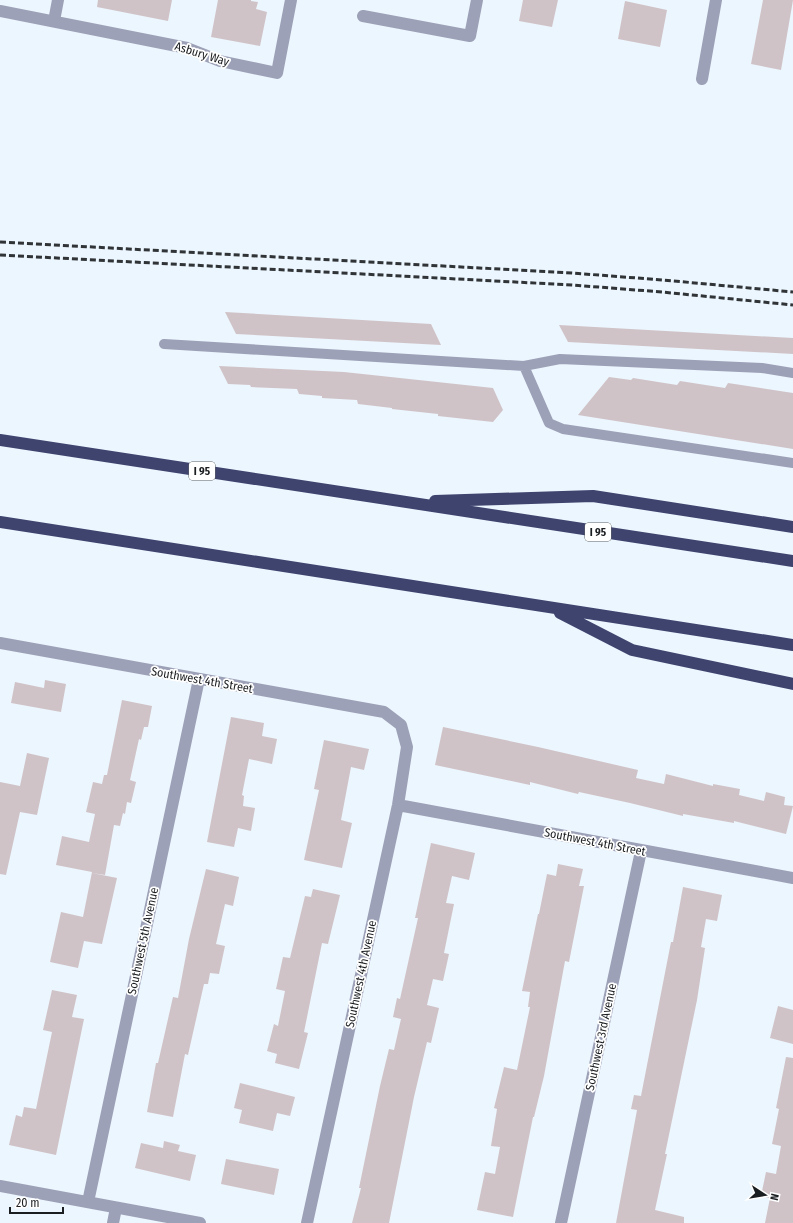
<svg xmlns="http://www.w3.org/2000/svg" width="793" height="1223" font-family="'Fira Sans Condensed',sans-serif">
  <rect width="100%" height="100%" fill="#ecf6fe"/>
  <path fill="#d0c3c7" d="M 98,0 L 172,0 L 168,21 L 97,7 Z
    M 218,0 L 251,0 L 251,1 L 258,2 L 256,9 L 267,12 L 260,46 L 211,37 Z
    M 523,0 L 558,0 L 552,27 L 519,21 Z
    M 763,0 L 793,0 L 781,70 L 751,64 Z
    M 625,1 L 667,10 L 660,47 L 618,39 Z
    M 225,312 L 431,324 L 441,345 L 236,334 Z
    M 559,325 L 793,338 L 793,354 L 568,342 Z
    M 219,366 L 344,372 L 493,388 L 503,410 L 493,422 L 438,416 L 438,414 L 392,409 L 392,408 L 358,404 L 357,400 L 322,398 L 322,396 L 299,394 L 297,389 L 251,387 L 250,385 L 228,384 Z
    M 609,377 L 631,380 L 633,378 L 677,385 L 680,381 L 725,388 L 728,383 L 793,393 L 793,449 L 578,415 Z
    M 45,680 L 66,684 L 61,712 L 11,703 L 15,682 L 44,688 Z
    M 122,700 L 152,706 L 148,727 L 144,727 L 141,740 L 139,739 L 130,780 L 136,782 L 131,803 L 127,802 L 125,814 L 123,813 L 120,826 L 114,825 L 105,875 L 92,873 L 117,878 L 102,944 L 84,941 L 78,968 L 50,962 L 61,912 L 83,917 L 92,872 L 56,865 L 62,836 L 89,842 L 95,814 L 86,812 L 93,782 L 102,784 L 104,775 L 107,775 Z
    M 231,717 L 264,723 L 262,736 L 277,739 L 272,764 L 249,759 L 242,795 L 244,796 L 243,806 L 255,808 L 251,831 L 238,828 L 234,847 L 207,842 Z
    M 443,727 L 538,747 L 638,770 L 636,778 L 664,784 L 666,774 L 713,786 L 713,784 L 740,789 L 739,795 L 764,801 L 766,792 L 785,797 L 784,805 L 793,806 L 786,834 L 734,821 L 734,823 L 683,814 L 683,816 L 630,803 L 579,792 L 578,794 L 530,782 L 530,785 L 435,765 Z
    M 324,740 L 369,749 L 364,770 L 351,767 L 341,820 L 352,823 L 342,868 L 304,860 L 319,790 L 314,789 Z
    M 27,753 L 49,758 L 37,815 L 20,812 L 6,875 L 0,874 L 0,782 L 20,786 Z
    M 431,843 L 475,853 L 469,880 L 452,876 L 446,903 L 454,904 L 444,953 L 449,954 L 443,981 L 433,979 L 427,1005 L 439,1008 L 431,1043 L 427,1042 L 414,1097 L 389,1223 L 352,1223 L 361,1188 L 359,1188 L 380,1086 L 389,1049 L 394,1050 L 401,1019 L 393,1017 L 397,998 L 400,999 L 418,918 L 415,918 Z
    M 558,864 L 583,869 L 579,886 L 584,886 L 569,962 L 565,961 L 544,1076 L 534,1117 L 533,1117 L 513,1217 L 477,1210 L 485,1172 L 495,1174 L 500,1147 L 491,1146 L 497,1109 L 494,1108 L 504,1067 L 517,1070 L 530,1007 L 528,1007 L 530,992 L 522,991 L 538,914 L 539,914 L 547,874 L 556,876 Z
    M 206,869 L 239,877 L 233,906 L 225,904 L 216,944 L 225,946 L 219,974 L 210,973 L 208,984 L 204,984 L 188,1055 L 185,1054 L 173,1117 L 147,1112 L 156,1063 L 158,1063 L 173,997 L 178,998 L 189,939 Z
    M 683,887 L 722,895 L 717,921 L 706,919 L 701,947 L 705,948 L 697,1000 L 665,1154 L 667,1154 L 655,1210 L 684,1217 L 684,1223 L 616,1223 L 637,1110 L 631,1109 L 634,1095 L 641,1096 L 671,942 L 673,942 Z
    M 313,889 L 340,895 L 328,944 L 322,943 L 304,1032 L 308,1033 L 299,1069 L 275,1063 L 277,1054 L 267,1051 L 274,1024 L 278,1026 L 285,991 L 276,989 L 283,957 L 290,958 L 305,896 L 311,897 Z
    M 52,990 L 77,995 L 72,1017 L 84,1019 L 56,1155 L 9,1145 L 16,1115 L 22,1117 L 24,1107 L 36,1109 L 52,1032 L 43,1030 Z
    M 778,1006 L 793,1010 L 793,1044 L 770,1038 Z
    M 786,1057 L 793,1058 L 793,1223 L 765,1223 L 770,1198 L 761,1196 L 766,1172 L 776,1174 L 781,1146 L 772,1144 L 779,1109 L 776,1108 Z
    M 240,1083 L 295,1097 L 290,1116 L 277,1113 L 273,1131 L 239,1123 L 242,1110 L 234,1108 Z
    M 164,1141 L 180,1145 L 178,1151 L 196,1155 L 190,1181 L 135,1168 L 141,1143 L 163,1148 Z
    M 226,1159 L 279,1169 L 274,1195 L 221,1184 Z"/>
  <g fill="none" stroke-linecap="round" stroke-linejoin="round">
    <path stroke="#9da1b7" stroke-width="10" d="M 164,344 L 524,366 L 560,359 L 762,368 L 793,373
      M 524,366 L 549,423 L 563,429 L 793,463"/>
    <path stroke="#9da1b7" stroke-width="12" d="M 0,11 L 187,48 L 220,61 L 277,73 L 291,0
      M 363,16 L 470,36 L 477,0
      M 54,21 L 58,0
      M 702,79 L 716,0
      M 0,643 L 384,712 L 401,725 L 407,747 L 398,805 L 307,1223
      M 398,805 L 793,878
      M 0,1186 L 200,1223
      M 88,1202 L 199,679
      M 113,1223 L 116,1208
      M 561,1223 L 641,851"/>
    <path stroke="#3f446f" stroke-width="12" d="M 0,440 L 793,561
      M 435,501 L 593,496 L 793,527
      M 0,522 L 793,645
      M 560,613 L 632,650 L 793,684"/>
    <path stroke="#303437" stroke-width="3" stroke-dasharray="6 3" stroke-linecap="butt" d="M 0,242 L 572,273 L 663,280 L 793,292
      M 0,255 L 572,285 L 662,292 L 793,305"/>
  </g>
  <g text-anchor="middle" stroke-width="3.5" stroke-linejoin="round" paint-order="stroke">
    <g fill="#fff" stroke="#5f6264" stroke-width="1">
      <rect x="189" y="462" width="26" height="18" rx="3"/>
      <rect x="585" y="523" width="26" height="18" rx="3"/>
    </g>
    <g font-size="11" font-weight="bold" fill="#1b1e21">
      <text x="202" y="475">I 95</text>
      <text x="598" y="536">I 95</text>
    </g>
    <g font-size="12" fill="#1b1e21" stroke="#fff">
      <text transform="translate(202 54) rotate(17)" y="4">Asbury Way</text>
      <text transform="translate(202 680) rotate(10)" y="4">Southwest 4th Street</text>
      <text transform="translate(595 842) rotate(11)" y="4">Southwest 4th Street</text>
      <text transform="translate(143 941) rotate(-78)" y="4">Southwest 5th Avenue</text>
      <text transform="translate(361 974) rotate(-78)" y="4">Southwest 4th Avenue</text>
      <text transform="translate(601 1037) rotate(-78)" y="4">Southwest 3rd Avenue</text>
    </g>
  </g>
  <g transform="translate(765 1195) rotate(102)" stroke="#ffffff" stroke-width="3" paint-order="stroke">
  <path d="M0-3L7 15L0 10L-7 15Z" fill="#1b1e21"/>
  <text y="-6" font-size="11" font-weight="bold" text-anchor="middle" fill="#1b1e21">N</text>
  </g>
  <path d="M10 1207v6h53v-6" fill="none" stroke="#1b1e21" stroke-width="2"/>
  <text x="16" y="1207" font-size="12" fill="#1b1e21" stroke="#ffffff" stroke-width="3" paint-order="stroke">20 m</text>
</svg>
